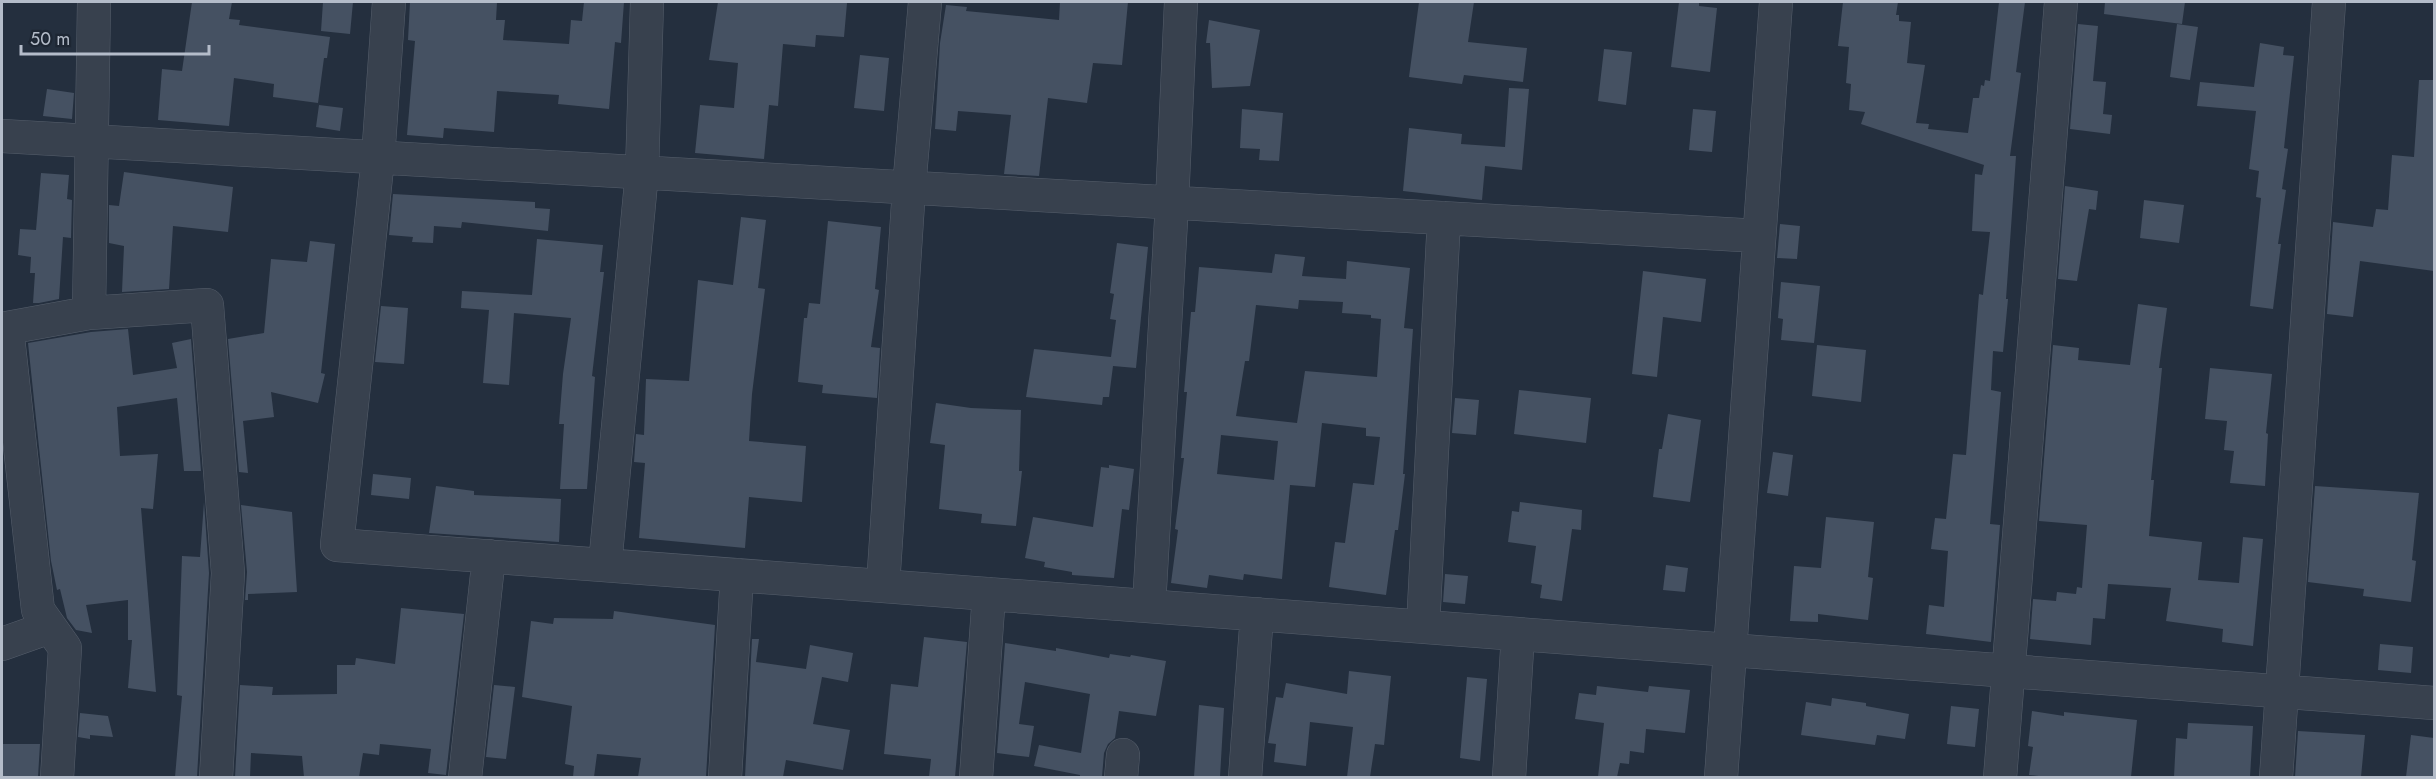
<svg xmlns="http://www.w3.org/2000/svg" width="2436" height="779" font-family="Jost,sans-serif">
  <rect width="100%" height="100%" fill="#242f3e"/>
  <path fill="#455162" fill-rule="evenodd" d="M 192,2 L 232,2 L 229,19 L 240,20 L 239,25 L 330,37 L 327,58 L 324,58 L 318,103 L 273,97 L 274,84 L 234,78 L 229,126 L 158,120 L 162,69 L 182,71 Z
    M 323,2 L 353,2 L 350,34 L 321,31 Z
    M 410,2 L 497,2 L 496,20 L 505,20 L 503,40 L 569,44 L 571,20 L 582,21 L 584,2 L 624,2 L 621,43 L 615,42 L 609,109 L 558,104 L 559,95 L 497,91 L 494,132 L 444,128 L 443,138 L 407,135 L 415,41 L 408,40 Z
    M 718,2 L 847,3 L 844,37 L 816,35 L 815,47 L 783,44 L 778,106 L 769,105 L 764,159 L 695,153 L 700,105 L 734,108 L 738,63 L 709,60 Z
    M 1060,2 L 1128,2 L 1122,65 L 1093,63 L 1087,103 L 1048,98 L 1039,176 L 1004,174 L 1011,115 L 958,111 L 956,131 L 935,129 L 940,43 L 946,5 L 967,7 L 966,11 L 1059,20 Z
    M 1419,2 L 1474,2 L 1468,42 L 1527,48 L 1523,82 L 1464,75 L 1462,84 L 1409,77 Z
    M 1679,2 L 1699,2 L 1699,6 L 1717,8 L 1710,72 L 1671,67 Z
    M 1843,2 L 1898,2 L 1896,15 L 1899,15 L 1899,21 L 1911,22 L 1907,63 L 1925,65 L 1916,123 L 1929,124 L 1928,129 L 1968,133 L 1973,98 L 1979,98 L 1981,85 L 1984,86 L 1985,80 L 1990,81 L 1999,2 L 2025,2 L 2016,72 L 2021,73 L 2010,156 L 2016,156 L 2006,299 L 2008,299 L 2003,352 L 1993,351 L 1991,390 L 2001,392 L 1990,524 L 2000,525 L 1991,642 L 1926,634 L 1929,605 L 1944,607 L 1948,551 L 1931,549 L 1935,518 L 1946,519 L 1953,454 L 1966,455 L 1979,294 L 1983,295 L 1990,232 L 1972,231 L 1975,174 L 1982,175 L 1984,165 L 1861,124 L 1865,112 L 1849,110 L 1851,84 L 1846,83 L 1849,47 L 1838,46 Z
    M 2105,2 L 2185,2 L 2182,24 L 2104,14 Z
    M 1209,20 L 1260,30 L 1250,86 L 1212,88 L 1210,43 L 1206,43 Z
    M 2078,24 L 2098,26 L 2093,81 L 2106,82 L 2103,114 L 2112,115 L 2110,134 L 2070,129 Z
    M 2177,24 L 2198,27 L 2190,80 L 2170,77 Z
    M 2260,43 L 2284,47 L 2283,55 L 2294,56 L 2284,148 L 2288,149 L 2282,189 L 2286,190 L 2278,244 L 2281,244 L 2273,309 L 2250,306 L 2261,198 L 2256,197 L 2259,171 L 2249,169 L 2256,111 L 2197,106 L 2200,82 L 2254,87 Z
    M 1604,49 L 1632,52 L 1626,105 L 1598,101 Z
    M 860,55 L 889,58 L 884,111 L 854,108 Z
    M 2419,80 L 2434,80 L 2434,271 L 2360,261 L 2353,317 L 2327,314 L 2333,222 L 2373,227 L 2376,209 L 2388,210 L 2392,155 L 2414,157 Z
    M 1509,88 L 1529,89 L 1522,170 L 1485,166 L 1482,200 L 1403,191 L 1409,128 L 1462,134 L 1461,144 L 1505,147 Z
    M 47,89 L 74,93 L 72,119 L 43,116 Z
    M 319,105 L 343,108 L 340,131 L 316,127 Z
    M 1242,109 L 1283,113 L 1279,161 L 1259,160 L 1260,149 L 1240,148 Z
    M 1693,109 L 1716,111 L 1712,152 L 1689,150 Z
    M 124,172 L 233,187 L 228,232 L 173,226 L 169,289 L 122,292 L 124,246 L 109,243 L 109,205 L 119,206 Z
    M 41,173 L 69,175 L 67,199 L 72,200 L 71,238 L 63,237 L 59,299 L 39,303 L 33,303 L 35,273 L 30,273 L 31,257 L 18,255 L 20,229 L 36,230 Z
    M 2065,186 L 2098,191 L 2096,210 L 2089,209 L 2077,281 L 2058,279 Z
    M 393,194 L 535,202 L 535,208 L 550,209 L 548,231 L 462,222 L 461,228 L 434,226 L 433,243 L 412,242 L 413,237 L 389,235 Z
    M 2144,200 L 2184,205 L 2179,243 L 2140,238 Z
    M 741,217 L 766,220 L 758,288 L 765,289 L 752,394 L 749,441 L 806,446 L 802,502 L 749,497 L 745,548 L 639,538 L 645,463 L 634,462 L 636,434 L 644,435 L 646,379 L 689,381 L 698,280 L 733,285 Z
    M 828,221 L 881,227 L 875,289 L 879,290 L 871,347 L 880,348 L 877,398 L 822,393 L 823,385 L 798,382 L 804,318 L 807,318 L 809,303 L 820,304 Z
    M 1780,224 L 1800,226 L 1797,259 L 1777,258 Z
    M 537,239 L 603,245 L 600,272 L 604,272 L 592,376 L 595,377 L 587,489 L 560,489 L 564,424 L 559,424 L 563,374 L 571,318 L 514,313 L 509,385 L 483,383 L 489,310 L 461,308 L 462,291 L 532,295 Z
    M 310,241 L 335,244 L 321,373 L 325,374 L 318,403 L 271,392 L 274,417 L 243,421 L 248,473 L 239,472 L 228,339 L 264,333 L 271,259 L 307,262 Z
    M 1117,243 L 1148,247 L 1136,368 L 1113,366 L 1109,397 L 1103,397 L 1102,405 L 1026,397 L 1034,349 L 1111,357 L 1116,320 L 1110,319 L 1114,294 L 1110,293 Z
    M 1275,254 L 1305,257 L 1302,276 L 1346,279 L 1347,261 L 1410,268 L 1404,328 L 1413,329 L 1403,474 L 1405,474 L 1398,530 L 1395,530 L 1386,595 L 1329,587 L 1335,542 L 1345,543 L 1353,483 L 1374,485 L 1380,437 L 1366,436 L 1366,428 L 1322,423 L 1315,487 L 1290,485 L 1282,579 L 1244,574 L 1243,580 L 1209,575 L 1207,588 L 1171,583 L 1178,530 L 1175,529 L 1184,458 L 1181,458 L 1187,392 L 1184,392 L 1191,312 L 1195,312 L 1199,267 L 1272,273 ZM 1299,300 L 1343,302 L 1342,313 L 1371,315 L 1371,318 L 1381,319 L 1377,377 L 1305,371 L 1297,423 L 1236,416 L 1245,361 L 1249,361 L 1256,305 L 1298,309 ZM 1221,435 L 1278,441 L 1274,480 L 1217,474 Z
    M 1643,271 L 1706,279 L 1701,322 L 1663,317 L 1657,377 L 1632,374 Z
    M 1781,282 L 1820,286 L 1814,343 L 1781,340 L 1783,319 L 1778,318 Z
    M 2138,304 L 2167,308 L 2159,368 L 2162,368 L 2151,480 L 2154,480 L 2149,536 L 2202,542 L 2198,580 L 2239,583 L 2243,537 L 2263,539 L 2253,646 L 2222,642 L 2223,629 L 2166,621 L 2171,588 L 2108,584 L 2105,619 L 2093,618 L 2091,645 L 2030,639 L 2033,599 L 2056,601 L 2057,592 L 2076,594 L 2077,587 L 2082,588 L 2087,525 L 2039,521 L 2053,345 L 2079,348 L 2078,360 L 2130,365 Z
    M 381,306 L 408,308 L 404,364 L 375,362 Z
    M 128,329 L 133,375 L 177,368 L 172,343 L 191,339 L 201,471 L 184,471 L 177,398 L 117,407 L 120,456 L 158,454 L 153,509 L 141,508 L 156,692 L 128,688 L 132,640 L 128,640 L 128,600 L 86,605 L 92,633 L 76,630 L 67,618 L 60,589 L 57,590 L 51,561 L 28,343 L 91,332 Z
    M 1817,345 L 1866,350 L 1861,402 L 1812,396 Z
    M 2210,368 L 2272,374 L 2266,433 L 2268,434 L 2265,486 L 2230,483 L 2234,451 L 2224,450 L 2227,421 L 2205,419 Z
    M 1519,390 L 1591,398 L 1586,443 L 1514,434 Z
    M 1455,398 L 1479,400 L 1476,435 L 1452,433 Z
    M 936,403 L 971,408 L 1021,410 L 1019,471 L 1022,471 L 1016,526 L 981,523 L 982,514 L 939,509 L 945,445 L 930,443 Z
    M 1668,414 L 1701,420 L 1690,502 L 1653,497 L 1659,449 L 1662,449 Z
    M 1773,452 L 1793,455 L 1788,496 L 1767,493 Z
    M 1109,465 L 1134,469 L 1129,510 L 1122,509 L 1114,578 L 1072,575 L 1072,572 L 1044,567 L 1045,562 L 1025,558 L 1033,517 L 1093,527 L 1101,467 L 1109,468 Z
    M 373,474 L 411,478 L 409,499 L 371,495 Z
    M 436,486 L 474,491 L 474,495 L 561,499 L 559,542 L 429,533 Z
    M 2315,486 L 2419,493 L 2412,560 L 2416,561 L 2411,602 L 2363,596 L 2364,589 L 2308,582 Z
    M 204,502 L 209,573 L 197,777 L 175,777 L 182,696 L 177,695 L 182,556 L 200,557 Z
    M 1520,502 L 1582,510 L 1581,530 L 1572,529 L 1562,601 L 1540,598 L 1542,585 L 1531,583 L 1536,546 L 1508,542 L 1512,511 L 1519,512 Z
    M 241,505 L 292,512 L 297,592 L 248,594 L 248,600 L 245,600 L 247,572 Z
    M 1826,517 L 1874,522 L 1868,577 L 1873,578 L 1868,620 L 1818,614 L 1818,622 L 1790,621 L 1794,566 L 1821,568 Z
    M 1666,565 L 1688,568 L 1685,592 L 1663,590 Z
    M 1445,574 L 1468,576 L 1465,604 L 1443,602 Z
    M 401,608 L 464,614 L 446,775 L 428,773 L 431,749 L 380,744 L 379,755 L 363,753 L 359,777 L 304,777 L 302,756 L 251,753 L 250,777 L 235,777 L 240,685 L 273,687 L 272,695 L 337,694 L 337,665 L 355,665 L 356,658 L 395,664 Z
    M 614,611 L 715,625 L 706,777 L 638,777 L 641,758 L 597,754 L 594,777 L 573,777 L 574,766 L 565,764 L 572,706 L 522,697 L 531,621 L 553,624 L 554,618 L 613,619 Z
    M 924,637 L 967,642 L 955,777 L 929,777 L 931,759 L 884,754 L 891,684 L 918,687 Z
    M 752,639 L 759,639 L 756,662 L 806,669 L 810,645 L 853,653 L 848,682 L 822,677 L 813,724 L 850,730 L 843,770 L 786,760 L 783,777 L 745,777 Z
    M 1005,643 L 1056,651 L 1056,648 L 1109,658 L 1110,654 L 1130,657 L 1131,655 L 1166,661 L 1156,716 L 1119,711 L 1115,738 L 1108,744 L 1104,753 L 1102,777 L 1080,777 L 1080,775 L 1034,766 L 1039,745 L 1081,753 L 1090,694 L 1025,682 L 1019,724 L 1034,726 L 1029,757 L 997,753 Z
    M 2380,644 L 2413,647 L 2411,673 L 2378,670 Z
    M 1349,671 L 1391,676 L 1384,745 L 1375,744 L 1370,777 L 1347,777 L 1353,727 L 1310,722 L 1306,766 L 1274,762 L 1276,744 L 1268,743 L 1276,697 L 1283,698 L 1286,683 L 1347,694 Z
    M 1467,677 L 1487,679 L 1480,761 L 1460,758 Z
    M 494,685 L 515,687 L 506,759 L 486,757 Z
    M 1597,686 L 1648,692 L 1649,686 L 1690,690 L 1685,733 L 1646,729 L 1644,753 L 1630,751 L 1629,764 L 1620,763 L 1617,777 L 1598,777 L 1604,723 L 1575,719 L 1579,693 L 1596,695 Z
    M 1832,698 L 1866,703 L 1866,706 L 1909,714 L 1905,739 L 1877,735 L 1875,745 L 1801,735 L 1806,702 L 1831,706 Z
    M 1199,705 L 1224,708 L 1220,777 L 1194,777 Z
    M 1951,706 L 1979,709 L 1975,747 L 1947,744 Z
    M 2032,711 L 2064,716 L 2064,712 L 2137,720 L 2131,777 L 2047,777 L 2029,775 L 2033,747 L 2028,746 Z
    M 80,713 L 108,716 L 113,737 L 90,735 L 90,739 L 78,737 Z
    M 2188,723 L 2253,726 L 2250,777 L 2174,777 L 2176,738 L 2187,739 Z
    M 2298,731 L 2365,735 L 2361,777 L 2295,777 Z
    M 2411,735 L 2434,738 L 2434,777 L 2406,777 Z
    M 2,744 L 40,744 L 38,777 L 2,777 Z"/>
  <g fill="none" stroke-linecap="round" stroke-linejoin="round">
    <defs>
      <path id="minor" d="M 389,2 L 378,158 L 337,545 L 2434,703
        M 2,136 L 1759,236
        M 89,313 L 207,305 L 228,573 L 216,778
        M 605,565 L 642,172 L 647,2
        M 883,586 L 909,188 L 925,2
        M 1149,606 L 1172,203 L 1181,2
        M 1423,627 L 1444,218
        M 2,644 L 50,627
        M 57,778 L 65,648 L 38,610 L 7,328 L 89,313 L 94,2
        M 465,778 L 489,556
        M 725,778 L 737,575
        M 976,778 L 989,594
        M 1121,778 L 1123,755
        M 1245,778 L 1257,614
        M 1509,778 L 1518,634
        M 1721,778 L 1776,2
        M 2000,778 L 2061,2
        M 2276,778 L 2329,2"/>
    </defs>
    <use href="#minor" stroke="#565f6c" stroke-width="34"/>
    <use href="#minor" stroke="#38414e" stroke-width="33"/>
  </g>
  <rect width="2436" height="779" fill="none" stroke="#b4bcc9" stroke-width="6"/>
  <path d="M21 45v9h188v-9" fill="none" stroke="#b4bcc9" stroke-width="3"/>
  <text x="30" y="45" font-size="18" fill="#b4bcc9" stroke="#1d2633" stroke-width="4.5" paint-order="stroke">50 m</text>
</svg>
